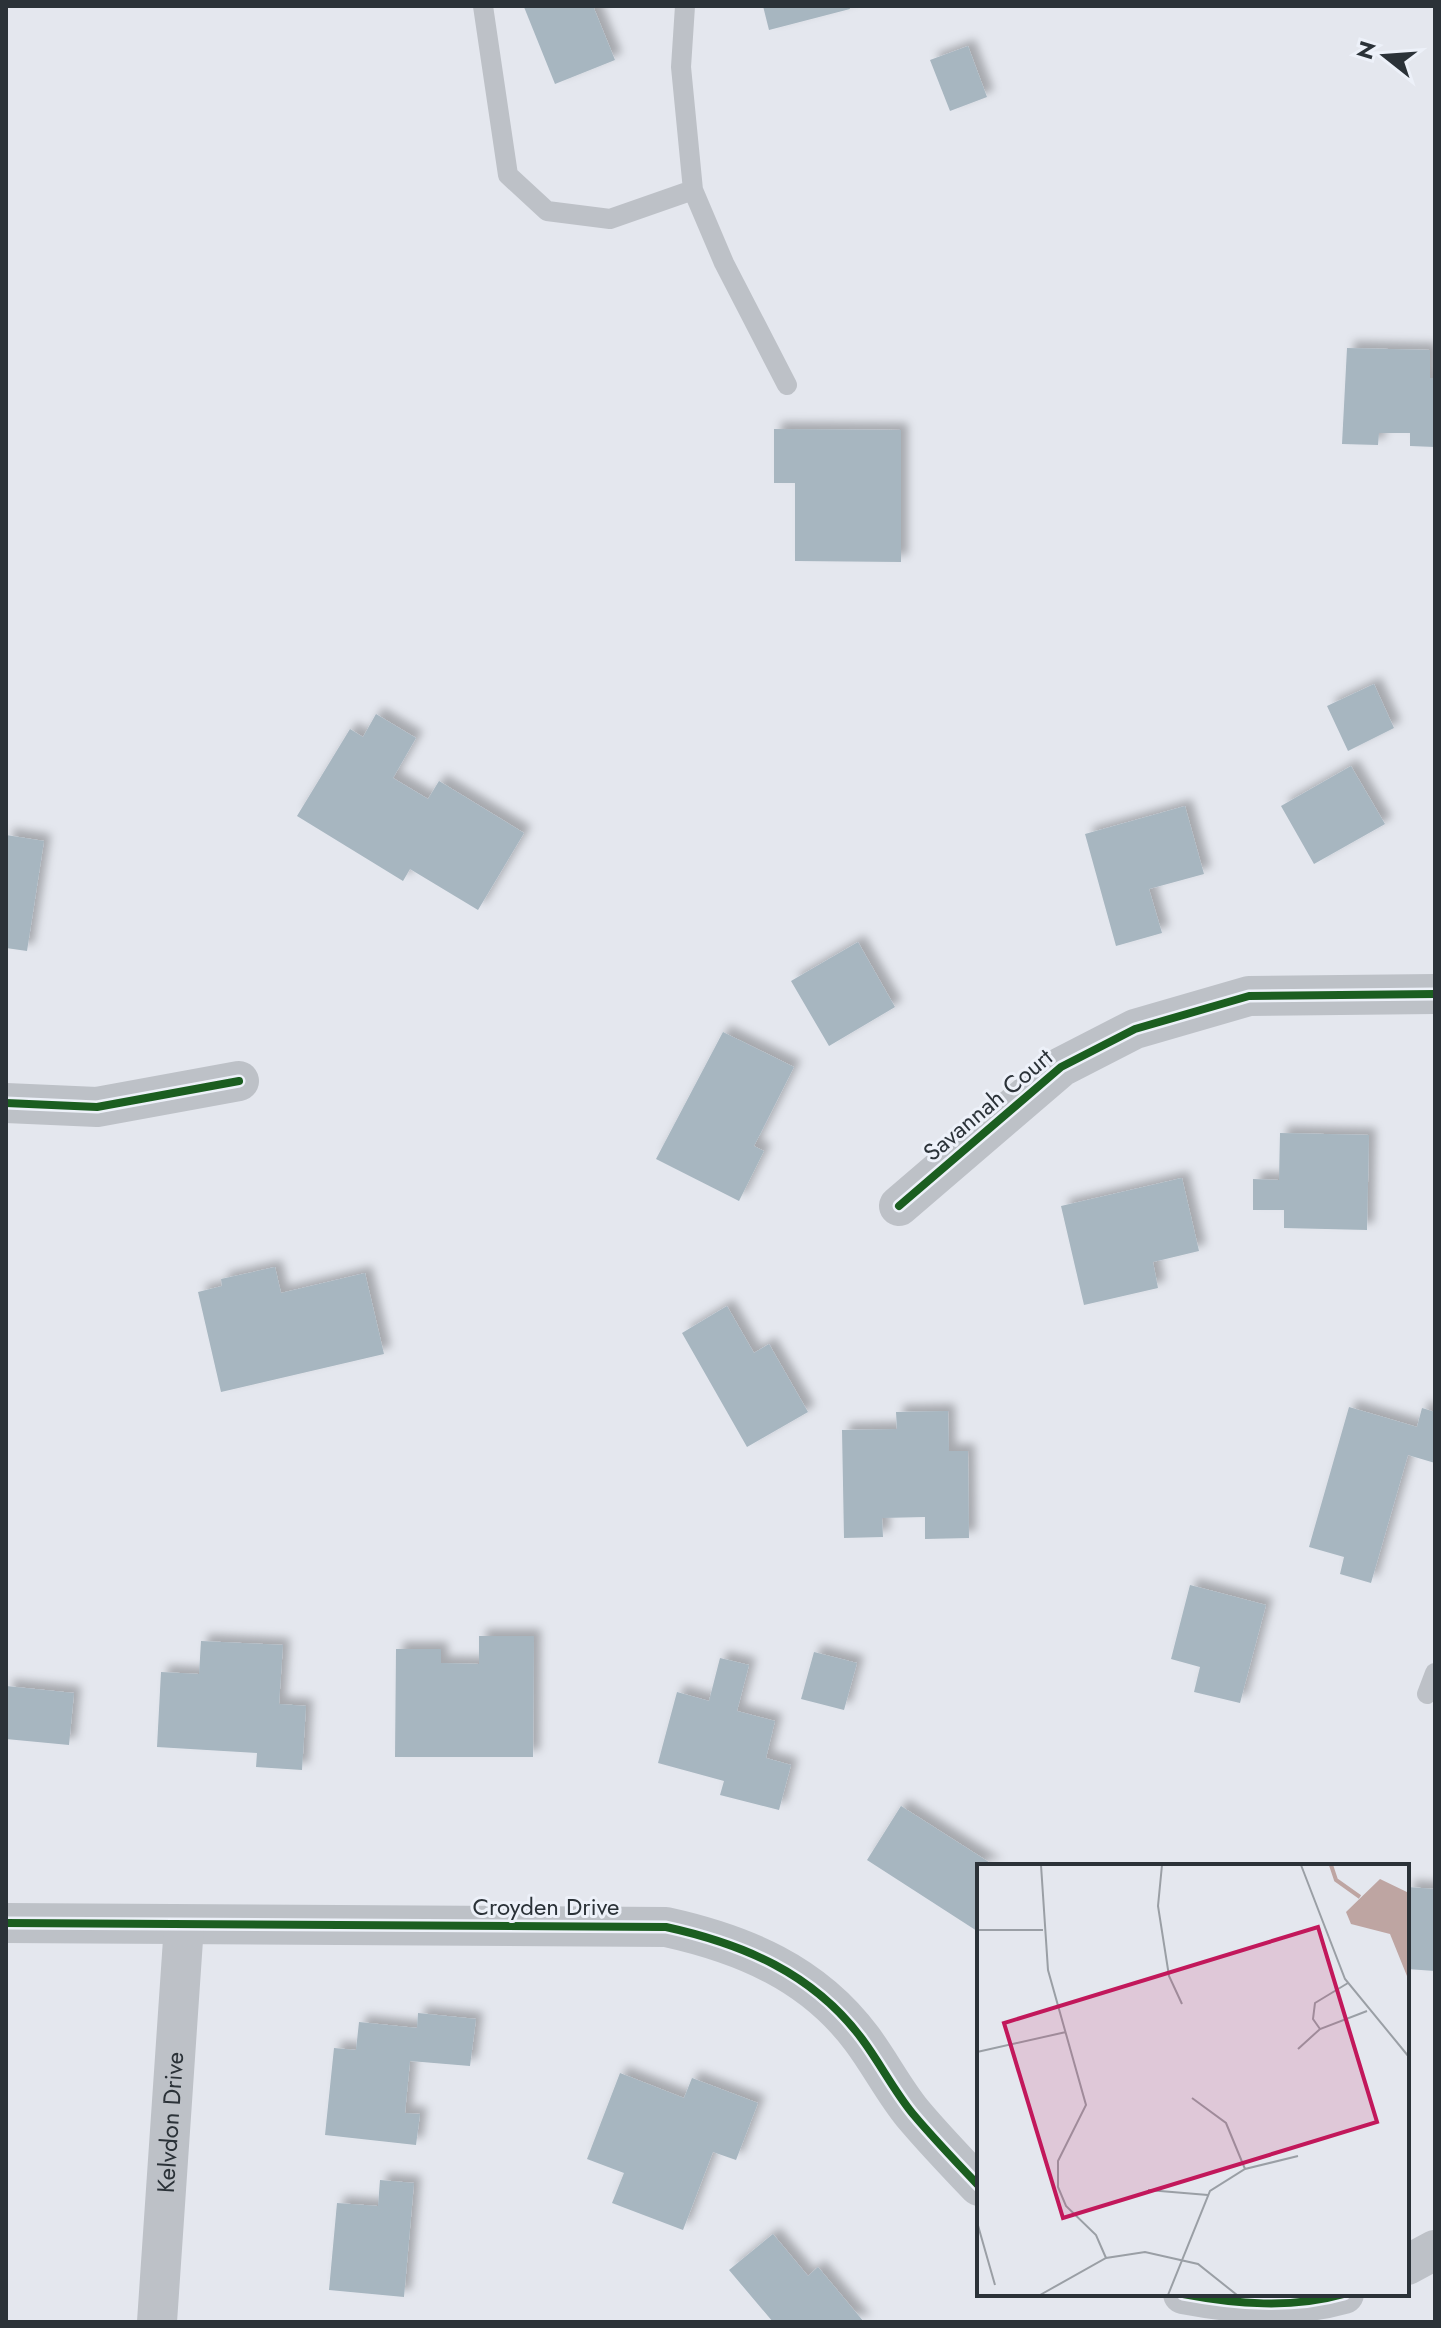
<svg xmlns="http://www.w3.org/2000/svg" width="1441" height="2328" font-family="Jost,sans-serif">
  <defs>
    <filter id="shadow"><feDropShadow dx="7" dy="-7" stdDeviation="4" flood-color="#0004"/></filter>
  </defs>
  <rect width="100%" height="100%" fill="#e4e7ee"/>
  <path fill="#a7b6c0" filter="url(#shadow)" d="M 593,6 L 615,60 L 555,84 L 524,7 Z
    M 763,6 L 849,6 L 850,9 L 769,30 Z
    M 968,46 L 987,97 L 950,111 L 930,60 Z
    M 1347,348 L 1430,350 L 1430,378 L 1435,378 L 1435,447 L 1410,446 L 1410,433 L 1379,433 L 1378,445 L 1342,444 Z
    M 774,429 L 901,430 L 901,562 L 795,561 L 795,483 L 774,483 Z
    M 1374,684 L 1394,728 L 1348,751 L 1327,706 Z
    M 376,714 L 416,738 L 393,778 L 428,799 L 439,781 L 524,833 L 478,910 L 410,869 L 403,881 L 297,816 L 350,729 L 363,737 Z
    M 1351,766 L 1385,824 L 1314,864 L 1281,806 Z
    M 1185,806 L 1204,874 L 1149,889 L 1162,933 L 1116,946 L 1085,834 Z
    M 6,835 L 44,841 L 27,951 L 6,948 Z
    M 858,942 L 895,1007 L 829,1046 L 791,981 Z
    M 723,1032 L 794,1067 L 754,1146 L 764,1151 L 739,1201 L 656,1159 Z
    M 1280,1133 L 1369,1135 L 1367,1230 L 1284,1228 L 1284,1210 L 1253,1210 L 1253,1179 L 1279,1180 Z
    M 1182,1178 L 1199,1251 L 1153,1262 L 1158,1288 L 1084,1305 L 1061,1206 Z
    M 275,1267 L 281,1293 L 365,1273 L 384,1354 L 221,1392 L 198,1292 L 222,1286 L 221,1279 Z
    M 727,1306 L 754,1353 L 769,1344 L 808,1412 L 747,1447 L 682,1333 Z
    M 1349,1407 L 1417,1427 L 1422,1408 L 1435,1412 L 1435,1463 L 1408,1455 L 1371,1583 L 1340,1574 L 1344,1557 L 1309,1547 Z
    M 948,1411 L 949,1451 L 968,1451 L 969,1538 L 925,1539 L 925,1517 L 882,1518 L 883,1537 L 844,1538 L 842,1430 L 897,1429 L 896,1412 Z
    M 1190,1585 L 1266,1605 L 1240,1703 L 1194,1692 L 1200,1667 L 1171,1659 Z
    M 479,1636 L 534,1636 L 533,1757 L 395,1757 L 396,1649 L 441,1649 L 441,1663 L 479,1664 Z
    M 201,1641 L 283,1645 L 279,1704 L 306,1706 L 302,1770 L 256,1767 L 257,1753 L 157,1747 L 161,1672 L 199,1674 Z
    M 814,1652 L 857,1663 L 844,1710 L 801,1699 Z
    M 720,1658 L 749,1665 L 737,1711 L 775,1721 L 766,1758 L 791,1765 L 779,1810 L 720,1795 L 724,1781 L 658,1763 L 677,1692 L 709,1701 Z
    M 6,1686 L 74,1693 L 69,1745 L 6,1739 Z
    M 901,1806 L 995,1866 L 979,1866 L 977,1931 L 867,1860 Z
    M 1407,1887 L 1435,1889 L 1435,1971 L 1407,1969 Z
    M 418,2013 L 476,2019 L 470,2066 L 410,2061 L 405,2113 L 420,2114 L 416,2145 L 325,2135 L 334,2048 L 356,2050 L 359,2022 L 417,2028 Z
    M 620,2073 L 684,2098 L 692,2078 L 758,2103 L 736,2160 L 713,2152 L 683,2230 L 612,2203 L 624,2173 L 587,2159 Z
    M 380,2180 L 414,2183 L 404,2297 L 329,2290 L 337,2203 L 378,2206 Z
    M 773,2234 L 808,2276 L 818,2267 L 864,2322 L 773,2322 L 729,2270 Z"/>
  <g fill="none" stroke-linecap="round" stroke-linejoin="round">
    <path stroke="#bdc1c7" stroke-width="20" d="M 483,6 L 508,175 L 547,211 L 610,219 L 693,190
      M 685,6 L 681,67 L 693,190 L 724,263 L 787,385
      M 1427,1694 L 1435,1673"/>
    <g stroke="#bdc1c7" stroke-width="40">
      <path d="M 6,1103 L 97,1107 L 239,1081"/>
      <path d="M 899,1206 L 1061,1067 L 1135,1029 L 1249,996 L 1435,994"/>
      <path d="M 6,1923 L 666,1927 C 743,1944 813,1973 862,2039 C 880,2063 894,2091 913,2114 C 934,2139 957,2163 979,2186"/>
      <path d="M 1407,2265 L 1435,2250"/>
      <path d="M 1183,2294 C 1236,2304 1291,2309 1344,2294"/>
      <path id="s1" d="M 157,2322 L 184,1925"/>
    </g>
    <defs>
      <path id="cycleway" d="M 6,1103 L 97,1107 L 239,1081
        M 899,1206 L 1061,1067 L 1135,1029 L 1249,996 L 1435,994
        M 6,1923 L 666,1927 C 743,1944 813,1973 862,2039 C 880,2063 894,2091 913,2114 C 934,2139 957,2163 979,2186
        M 1183,2294 C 1236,2304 1291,2309 1344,2294"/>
    </defs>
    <use href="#cycleway" stroke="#edf1f9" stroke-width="13"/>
    <use href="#cycleway" stroke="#1b5e20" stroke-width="8"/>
  </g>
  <g text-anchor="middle" stroke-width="6" stroke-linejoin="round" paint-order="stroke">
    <g font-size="24" fill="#2b3238" stroke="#edf1f9">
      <text transform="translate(988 1105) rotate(-40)" y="8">Savannah Court</text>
      <text x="546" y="1915">Croyden Drive</text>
      <text dy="8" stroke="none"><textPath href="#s1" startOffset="200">Kelvdon Drive</textPath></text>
    </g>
  </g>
  <g transform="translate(977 1864)">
    <rect width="432" height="432" fill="#e4e7ee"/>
    <path d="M 403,15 L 432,29 L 432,117 L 413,70 L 374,60 L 369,48 Z" fill="#bea5a2"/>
    <path fill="none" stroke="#bea5a2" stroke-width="4" d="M 354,1 L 359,16 L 383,33"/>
    <path fill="none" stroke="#9a9fa5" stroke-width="2" d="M 64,1 L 71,106 L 109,241 L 81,297 L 81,323 L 89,342 L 119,371 L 129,394M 185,1 L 181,42 L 192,112 L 205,140M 324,1 L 368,115 L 432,193M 0,66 L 66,66M 343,165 L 336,155 L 338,139 L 371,119M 321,185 L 343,165 L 390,147M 0,188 L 89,168M 215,234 L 249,259 L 268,305M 171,326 L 231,331M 0,358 L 18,421M 63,431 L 129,394 L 168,388 L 221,400 L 260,431M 191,431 L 233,327 L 268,305 L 321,292"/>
    <path fill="#c2185b" fill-opacity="0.15" stroke="#c2185b" stroke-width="4" d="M 341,63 L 400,258 L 86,354 L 27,159 Z"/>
    <rect width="432" height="432" fill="none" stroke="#2b3238" stroke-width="4"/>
  </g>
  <rect width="1441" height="2328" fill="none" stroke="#2b3238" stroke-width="16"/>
  <g transform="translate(1385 56) rotate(287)" stroke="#edf1f9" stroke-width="6" paint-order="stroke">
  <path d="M0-6L14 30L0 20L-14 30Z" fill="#2b3238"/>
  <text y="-12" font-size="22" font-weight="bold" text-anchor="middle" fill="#2b3238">N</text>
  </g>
</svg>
